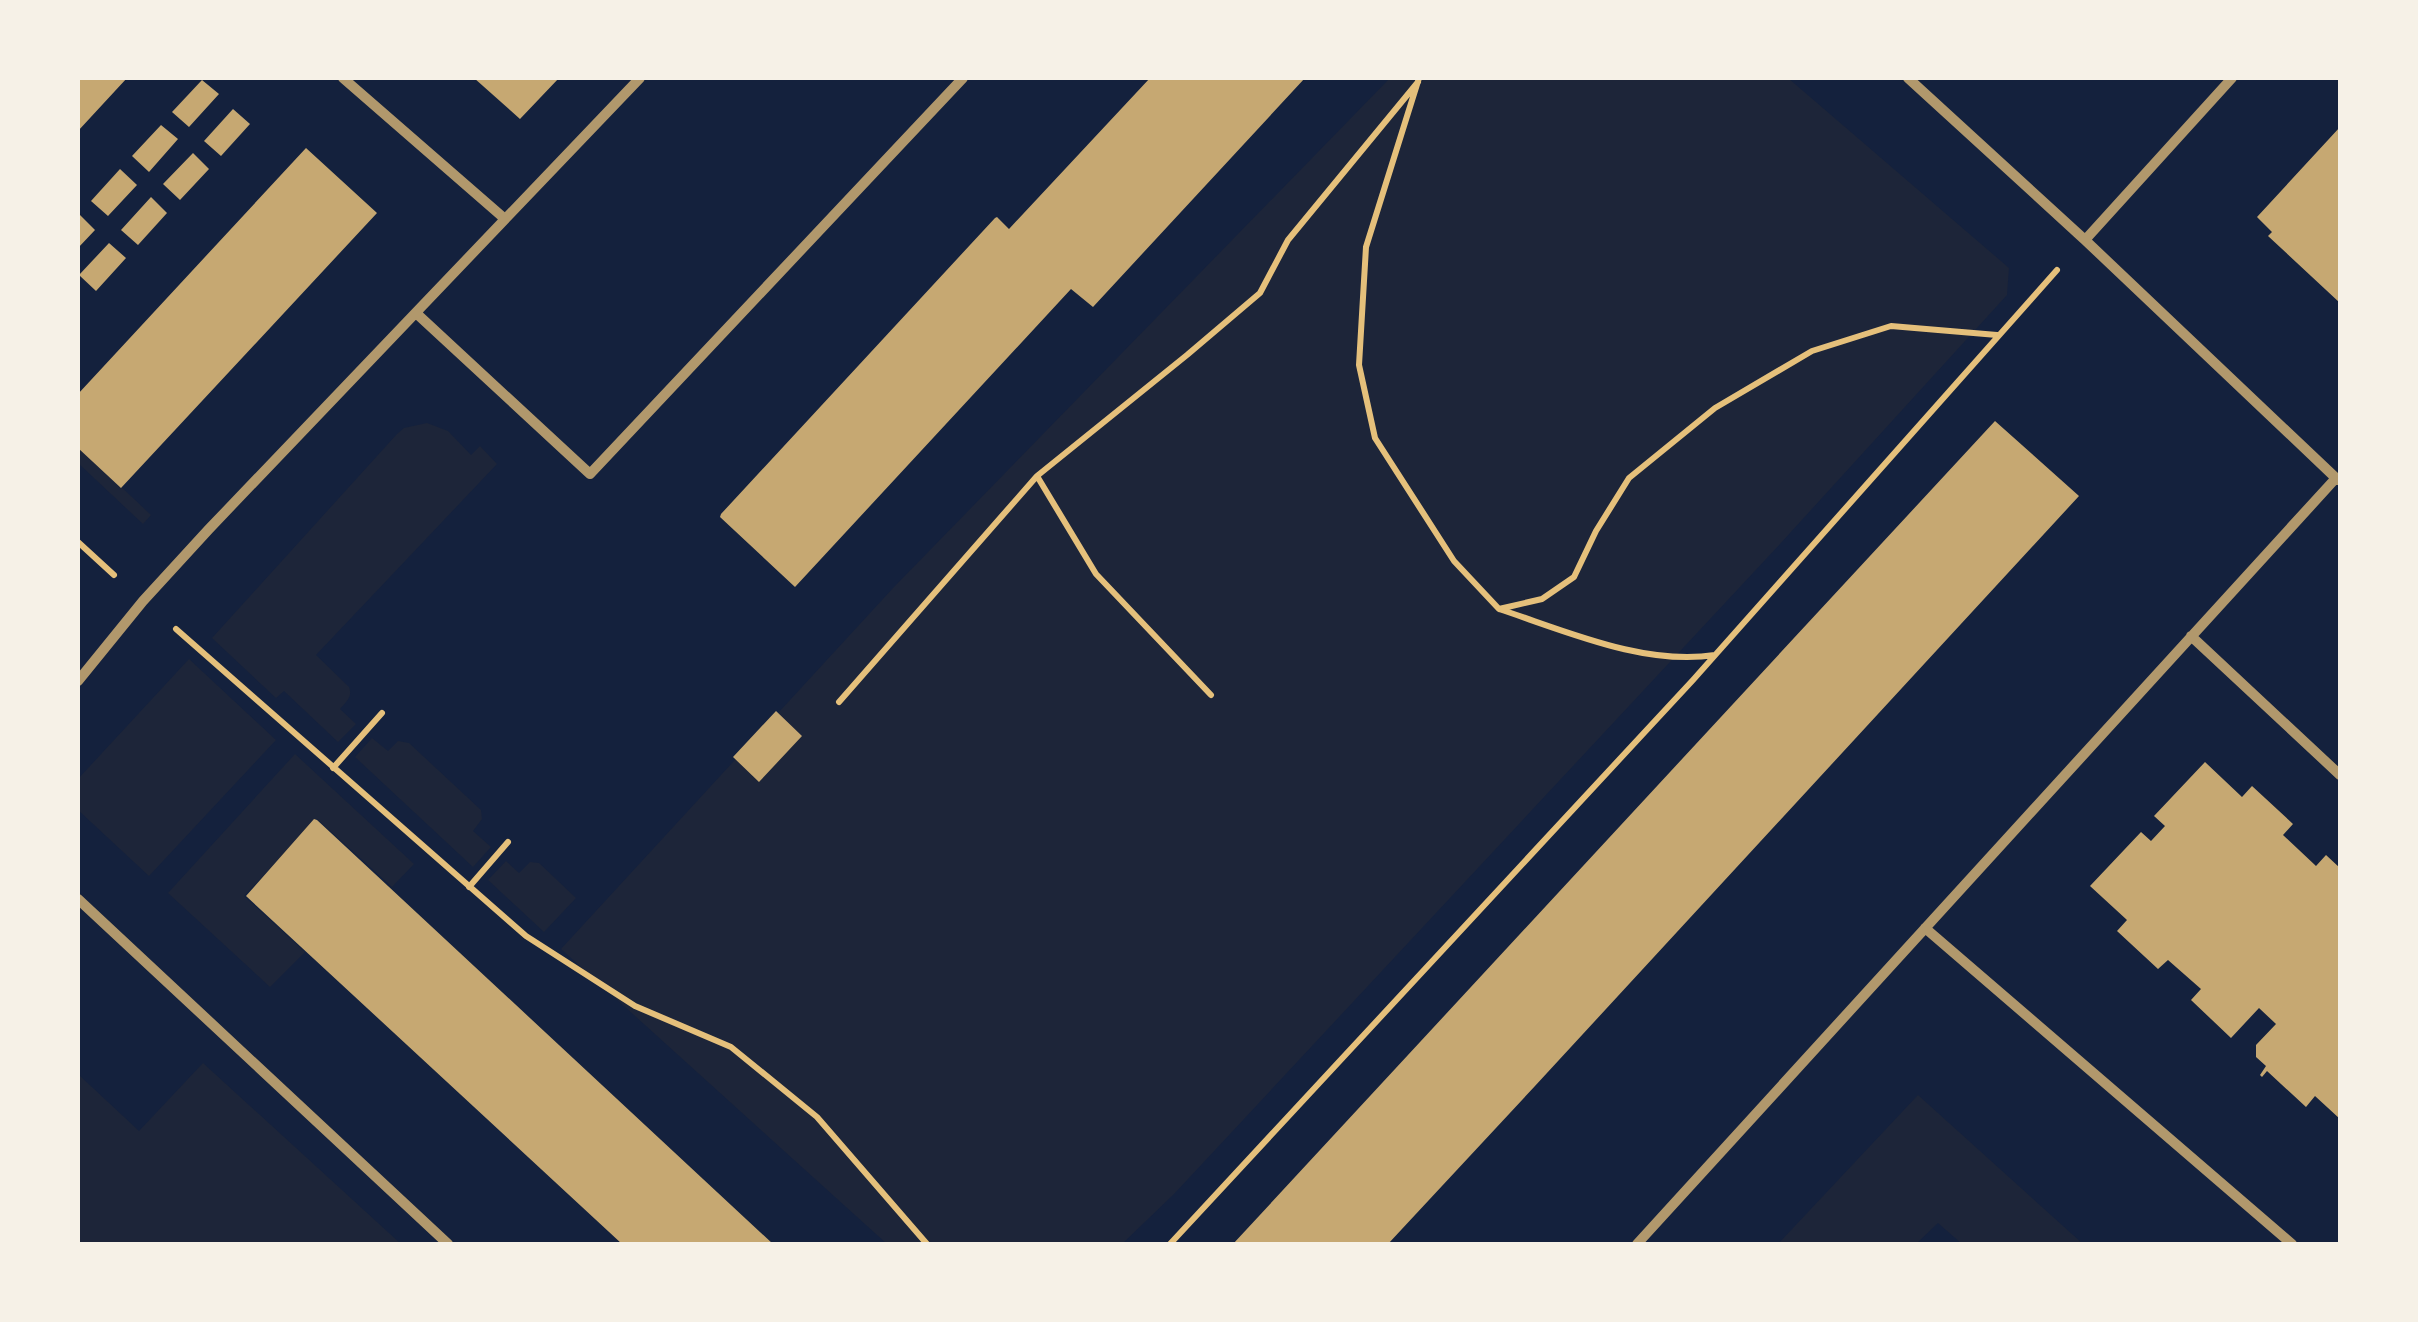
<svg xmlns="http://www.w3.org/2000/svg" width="2418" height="1322" font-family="Cabin,sans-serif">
  <rect width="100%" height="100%" fill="#14213d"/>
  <path fill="#1d2539" d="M 1390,78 L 1788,78 L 2009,268 L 2007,295 L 1780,544 L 1174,1194 L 1122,1244 L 887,1244 L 561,949 L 894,587 Z
    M 427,423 L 448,431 L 471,455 L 480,446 L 497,464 L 316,655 L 349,687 C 353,697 346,702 340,709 L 356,724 L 338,742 L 284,691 L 276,698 L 212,638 L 397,434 L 404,428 Z
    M 78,446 L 151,515 L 143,524 L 78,463 Z
    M 189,659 L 276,740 L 149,876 L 78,810 L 78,779 Z
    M 372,738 L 388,751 L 398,741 L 409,743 L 481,810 L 482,819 L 473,831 L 491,847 L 473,867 L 355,757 Z
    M 295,754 L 414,864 L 392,887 L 317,819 L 244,896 L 305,952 L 270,987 L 168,893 Z
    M 506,861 L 519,873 L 530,862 L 539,863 L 576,898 L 544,932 L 488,880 Z
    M 203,1063 L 401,1244 L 78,1244 L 78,1074 L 139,1131 Z
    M 1918,1095 L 2083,1244 L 1962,1244 L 1938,1223 L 1916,1244 L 1778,1244 Z"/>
  <path fill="#c6a872" d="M 78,78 L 127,78 L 78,131 Z
    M 474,78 L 559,78 L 520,119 Z
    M 1150,78 L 1305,78 L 1093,307 L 1071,289 L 795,587 L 720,517 L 721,514 L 995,218 L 997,217 L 1009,229 Z
    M 202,80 L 219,94 L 189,127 L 172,112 Z
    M 233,109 L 250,124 L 221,156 L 204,141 Z
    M 161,125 L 178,139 L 149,172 L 132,156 Z
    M 2340,127 L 2340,303 L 2268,236 L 2272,232 L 2257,217 Z
    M 306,148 L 377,213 L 121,488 L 78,448 L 78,394 Z
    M 193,153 L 209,169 L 180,200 L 163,184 Z
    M 120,169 L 137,185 L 108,216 L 91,201 Z
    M 151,197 L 167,213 L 138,245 L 121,230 Z
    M 78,213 L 95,230 L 78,248 Z
    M 109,243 L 126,258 L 96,291 L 79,275 Z
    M 1995,421 L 2079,496 L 1535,1086 L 1388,1244 L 1233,1244 Z
    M 776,711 L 802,736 L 759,782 L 733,757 Z
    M 2205,762 L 2242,797 L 2252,786 L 2293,824 L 2283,835 L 2316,866 L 2326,855 L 2340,868 L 2340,1119 L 2315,1096 L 2306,1107 L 2267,1071 L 2262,1077 L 2260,1075 L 2266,1066 L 2256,1057 L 2256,1045 L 2276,1024 L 2259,1008 L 2231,1038 L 2191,1000 L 2201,989 L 2168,960 L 2158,969 L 2117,931 L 2127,920 L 2090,886 L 2141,832 L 2151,841 L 2165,826 L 2154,816 Z
    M 314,819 L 317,820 L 773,1244 L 622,1244 L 246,896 Z"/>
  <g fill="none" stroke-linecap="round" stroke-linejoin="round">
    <path stroke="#e5c07b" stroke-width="6" d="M 1419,78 L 1366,247 L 1359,365 L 1375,438 L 1454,561 L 1499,609
      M 1037,476 L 1096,574 L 1211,695
      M 78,542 L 114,575
      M 176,629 L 526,936 L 635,1006 L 731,1047 L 817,1117 L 927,1244
      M 1715,655 C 1644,666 1566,631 1499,609 L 1542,599 L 1574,577 L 1596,531 L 1629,478 L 1715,408 L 1812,351 L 1891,326 L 1997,335
      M 839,702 L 1037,476 L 1187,355 L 1260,293 L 1288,240 L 1418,82
      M 333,768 L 382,713
      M 469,887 L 508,842
      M 1170,1244 L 1693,680 L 2057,270"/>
    <path stroke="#b1986c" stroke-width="10" d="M 343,78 L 505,219
      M 1908,78 L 2085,240 L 2338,480
      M 2085,240 L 2232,78
      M 416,313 L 590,474 L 963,78
      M 2191,636 L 2340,775
      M 78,681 L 143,601 L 209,529 L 640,78
      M 78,899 L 448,1244
      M 1925,928 L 2292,1244
      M 1637,1244 L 2336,478"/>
  </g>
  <rect width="2418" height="1322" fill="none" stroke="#f6f1e7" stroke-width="160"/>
</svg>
